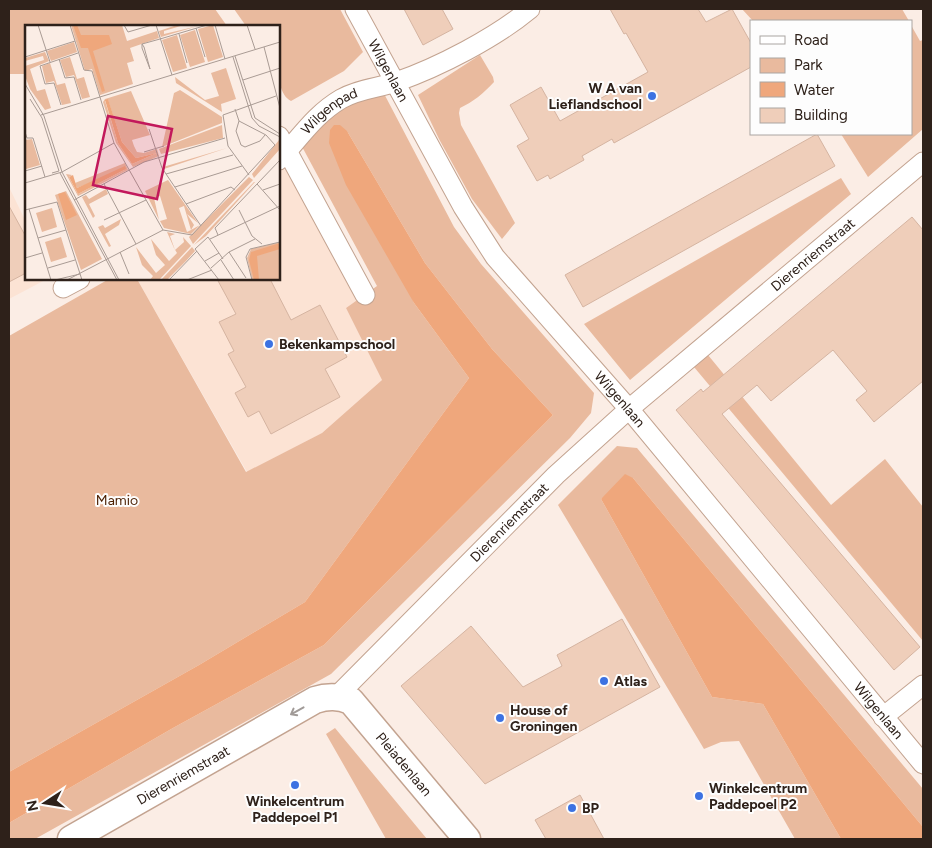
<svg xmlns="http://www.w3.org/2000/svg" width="932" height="848" font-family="Figtree,sans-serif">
  <rect width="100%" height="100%" fill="#fbede5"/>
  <path fill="#fce3d4" d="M 285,168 L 360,298 L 346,308 L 382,380 L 322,433 L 247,472 L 137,279 L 279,279 L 279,172 Z
    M 9,187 L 26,222 L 26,279 L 47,279 L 9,299 Z"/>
  <path fill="#e9ba9e" d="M 9,9 L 215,9 L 227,26 L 26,26 L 26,74 L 9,74 Z
    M 234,9 L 340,9 L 363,52 L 344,71 L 291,101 C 272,91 279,45 279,26 L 246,26 Z
    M 742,9 L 902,9 L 909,21 L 753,21 Z
    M 911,25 L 920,41 L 923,40 L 923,129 L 868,177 L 841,134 L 911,134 Z
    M 480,55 L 493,77 L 494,82 C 484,93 473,102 460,108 L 459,113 L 461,125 L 515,223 L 502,239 L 472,199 L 439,139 L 418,95 Z
    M 380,86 L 454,227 L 481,264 L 594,393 L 591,413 L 570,438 L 331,674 L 35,839 L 9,839 L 9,823 L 173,728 L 324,645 L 553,415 L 492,349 L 425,263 L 347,131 L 414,303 L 469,378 L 305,602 L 199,665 L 9,772 L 9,336 L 109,279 L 137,279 L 246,472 L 322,433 L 382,380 L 346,308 L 377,286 L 299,141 L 296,128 L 299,122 L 349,94 Z
    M 841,178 L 851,194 L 630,380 L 584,324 Z
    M 708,355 L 831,505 L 885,459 L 923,507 L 923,641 L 694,367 Z
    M 617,446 L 637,448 L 923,789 L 923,827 L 633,478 L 601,499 L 712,697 L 763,704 L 841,839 L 795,839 L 739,741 L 721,742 L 704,749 L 558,505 Z
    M 335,728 L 427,839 L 386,839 L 326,734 Z"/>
  <path fill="#efa77c" d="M 334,125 L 340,125 L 347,131 L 425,263 L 492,349 L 553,415 L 324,645 L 173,728 L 9,823 L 9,772 L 199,665 L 305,602 L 469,378 L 414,303 L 346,185 L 329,143 L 330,130 Z
    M 625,474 L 633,478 L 923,827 L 923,839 L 841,839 L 763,704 L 712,697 L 601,499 Z"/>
  <path fill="#efceba" stroke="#d5b4a1" d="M 404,9 L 442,9 L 453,29 L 423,45 Z
    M 610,9 L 698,9 L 706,22 L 732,9 L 751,43 L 751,67 L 614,143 L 612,139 L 582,156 L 584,160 L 550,179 L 548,175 L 537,181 L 517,146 L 529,139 L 510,105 L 541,87 L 560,121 L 648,72 L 626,33 L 624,34 Z
    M 817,134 L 835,166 L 583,307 L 565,275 Z
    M 9,206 L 26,237 L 26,273 L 9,282 Z
    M 912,217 L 923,230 L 923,381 L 874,422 L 856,400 L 867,391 L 833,350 L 771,401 L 757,385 L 722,414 L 920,647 L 894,670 L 676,410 L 701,389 L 703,392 Z
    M 217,279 L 270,279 L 291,320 L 320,305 L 347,357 L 325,369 L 340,397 L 271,434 L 259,411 L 248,417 L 235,393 L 246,387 L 228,354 L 234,351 L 219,322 L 236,314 Z
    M 622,619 L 660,687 L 485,784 L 401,686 L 471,626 L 523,687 L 562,666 L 557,655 Z
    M 580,795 L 604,839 L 546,839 L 535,820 Z"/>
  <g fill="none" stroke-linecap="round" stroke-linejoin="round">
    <defs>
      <g id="street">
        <path id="s1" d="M 355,9 L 463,207 L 495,257 L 629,409 L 923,764"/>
        <path d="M 279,136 L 365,295"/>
        <path id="s2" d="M 279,160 C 300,138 314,115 341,99 C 358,89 378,88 396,82 C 439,67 495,38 530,9"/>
        <path d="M 63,288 L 80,279"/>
        <path id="s3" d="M 336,697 L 556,475 L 629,409 L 923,162"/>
        <path d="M 883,717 L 923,685"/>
      </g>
      <g id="secondary">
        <path id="s4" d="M 71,839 L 315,700 C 328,696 338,696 351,701 L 467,839"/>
      </g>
    </defs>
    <use href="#street" stroke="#c3a390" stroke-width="21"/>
    <use href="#secondary" stroke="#c3a390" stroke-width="29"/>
    <use href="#street" stroke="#fff" stroke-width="19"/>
    <use href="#secondary" stroke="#fff" stroke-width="26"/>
  </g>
  <defs><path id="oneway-shaft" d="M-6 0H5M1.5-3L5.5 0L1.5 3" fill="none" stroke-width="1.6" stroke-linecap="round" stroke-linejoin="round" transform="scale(1.25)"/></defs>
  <use stroke="#a19b98" href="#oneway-shaft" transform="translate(297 711) rotate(151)"/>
  <g fill="#3c72e2" stroke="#fdfdfd" stroke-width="2">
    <circle cx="652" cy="96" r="5"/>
    <circle cx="269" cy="344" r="5"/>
    <circle cx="604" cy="681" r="5"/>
    <circle cx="500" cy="718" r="5"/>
    <circle cx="295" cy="785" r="5"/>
    <circle cx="699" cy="796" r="5"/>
    <circle cx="572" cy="808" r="5"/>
  </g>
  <g text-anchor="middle" stroke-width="4" stroke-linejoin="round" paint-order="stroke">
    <g font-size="14" fill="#2e211a" stroke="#fdfdfd">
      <text dy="5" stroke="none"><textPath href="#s1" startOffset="70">Wilgenlaan</textPath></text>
      <text dy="5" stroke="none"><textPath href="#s2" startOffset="71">Wilgenpad</textPath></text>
      <text dy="5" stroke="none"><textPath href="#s3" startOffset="651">Dierenriemstraat</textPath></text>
      <text dy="5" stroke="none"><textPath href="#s1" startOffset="474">Wilgenlaan</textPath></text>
      <text dy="5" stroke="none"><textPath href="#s3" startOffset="246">Dierenriemstraat</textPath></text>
      <text dy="5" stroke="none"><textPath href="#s1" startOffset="879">Wilgenlaan</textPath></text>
      <text dy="5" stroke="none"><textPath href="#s4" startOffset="400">Pleiadenlaan</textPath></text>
      <text dy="5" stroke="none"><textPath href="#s4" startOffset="129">Dierenriemstraat</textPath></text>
    </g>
    <g font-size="14" font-weight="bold" fill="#2e211a" stroke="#fdfdfd" text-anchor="start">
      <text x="642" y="93" text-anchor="end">W A van<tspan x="642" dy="16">Lieflandschool</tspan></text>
      <text x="279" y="349">Bekenkampschool</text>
      <text x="614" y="686">Atlas</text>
      <text x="510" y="715">House of<tspan x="510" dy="16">Groningen</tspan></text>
      <text x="709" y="793">Winkelcentrum<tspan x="709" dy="16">Paddepoel P2</tspan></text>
      <text x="295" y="806" text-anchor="middle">Winkelcentrum<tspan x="295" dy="16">Paddepoel P1</tspan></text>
      <text x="582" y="813">BP</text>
    </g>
    <g font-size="14" fill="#4a1e00" stroke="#fdfdfd">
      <text x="117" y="505">Mamio</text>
    </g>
  </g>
  <g transform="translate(25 25)">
    <rect width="255" height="255" fill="#fbede5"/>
    <path d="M 46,0 L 97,0 L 102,16 L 132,6 L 134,13 L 105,23 L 109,36 L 102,38 L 108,59 L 75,70 L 67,44 L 60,46 ZM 152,0 L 159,0 L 139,6 L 139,9 L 173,1 L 136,12 L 134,6 ZM 188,0 L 198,32 L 183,37 L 173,4 ZM 170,5 L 180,37 L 165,42 L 155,10 ZM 152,10 L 162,43 L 148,47 L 137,15 ZM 49,17 L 52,27 L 26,36 L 22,26 ZM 20,27 L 24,36 L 5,44 L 12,66 L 20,64 L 26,83 L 20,85 L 5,64 L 0,51 L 0,41 L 19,35 L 18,31 L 0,36 L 0,33 ZM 45,32 L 52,54 L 59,52 L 65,72 L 57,74 L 49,50 L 41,52 L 35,35 ZM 25,38 L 32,60 L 40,58 L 46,78 L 37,80 L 29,56 L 21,58 L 17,41 ZM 201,43 L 211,74 L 196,79 L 197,87 L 151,58 L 150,52 L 180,75 L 194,71 L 186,48 ZM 155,65 L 197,92 L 197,98 L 137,122 L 149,68 ZM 106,66 L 125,110 L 107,115 L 109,121 L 112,127 L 119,128 L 132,124 L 134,131 L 108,142 L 91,118 L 78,77 L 80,74 ZM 83,75 L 97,117 L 111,133 L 132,128 L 107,139 L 93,118 L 80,76 ZM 197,100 L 198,113 L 136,129 L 134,124 ZM 7,114 L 15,140 L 1,144 L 0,115 ZM 254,115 L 255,124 L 229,153 L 227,149 ZM 202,123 L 139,144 L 138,142 ZM 100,138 L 103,145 L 53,171 L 41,149 L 47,150 L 44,152 L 53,169 L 101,144 L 52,163 L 50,158 ZM 224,152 L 228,155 L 168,219 L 164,212 ZM 143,155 L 173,198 L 162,189 L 169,200 L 166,205 L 175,200 L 166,209 L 139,203 L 135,196 L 142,194 L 135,171 L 129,173 L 134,195 L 120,166 ZM 159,181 L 166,205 L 162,207 L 154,183 ZM 230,157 L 181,211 L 169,220 L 229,157 ZM 81,164 L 83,169 L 64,179 L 70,191 L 68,193 L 57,172 L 61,170 L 64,174 ZM 41,166 L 77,234 L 56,245 L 30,170 ZM 27,183 L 32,202 L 17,207 L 11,188 ZM 96,194 L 94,200 L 80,209 L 86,221 L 84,222 L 73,202 L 78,200 L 80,203 ZM 142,207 L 150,209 L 145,211 L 150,225 L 159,217 L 158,212 L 166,221 L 134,255 L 125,255 L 128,251 L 117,240 L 111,222 L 131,248 L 140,240 L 131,230 L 126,214 L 144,236 L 152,228 L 149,223 ZM 36,212 L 42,232 L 26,237 L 20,217 ZM 255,217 L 255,255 L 227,254 L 222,233 L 226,224 ZM 167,222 L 170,226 L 161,236 L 142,255 L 136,255 Z" fill="#e9ba9e" fill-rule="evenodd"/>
    <path d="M 48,0 L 52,0 L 56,10 L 84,10 L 87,19 L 68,26 L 80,66 L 77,67 L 63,23 L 56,23 ZM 83,74 L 97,117 L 111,133 L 132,128 L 107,139 L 93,118 L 80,75 ZM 100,141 L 101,144 L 53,169 L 44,152 L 48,150 L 52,163 ZM 40,167 L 52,190 L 41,195 L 33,169 ZM 255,218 L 255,224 L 232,231 L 234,255 L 229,255 L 224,235 L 226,227 Z" fill="#efa77c"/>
    <path fill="none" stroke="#a99b94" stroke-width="1" d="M 13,0 L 25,37M 45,0 L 59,45 L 67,46 L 89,118 L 138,205 L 167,210 L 250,120 L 241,110 L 214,96M 99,0 L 103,7 L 127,0M 131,0 L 147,50M 190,0 L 200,34M 222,0 L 230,24M 171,3 L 180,32M 154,9 L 162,38M 135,14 L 182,0M 117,19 L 119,22 L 125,44 L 117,23 ZM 117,19 L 135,14M 239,22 L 255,83M 210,31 L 230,93 L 255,109M 0,32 L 50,16M 208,32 L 227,93 L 234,101 L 255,112M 34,34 L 40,53 L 49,52 L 56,75M 218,55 L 255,43M 0,59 L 19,91 L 37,147 L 0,158M 5,74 L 17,93 L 34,146 L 27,148M 36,80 L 29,58 L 20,59 L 15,41 L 53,28M 210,84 L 214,96 L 211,106 L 216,120 L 220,122 L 235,116 L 240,110M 16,90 L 255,17M 124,104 L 137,143 L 176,201M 0,107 L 2,113 L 8,113 L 20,152M 89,118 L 37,147 L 94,255M 119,127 L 139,121M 0,146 L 17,141M 35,148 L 92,255M 141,149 L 208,130M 224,150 L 203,121 L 198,90 L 251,71M 79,159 L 111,219M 232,159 L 255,185M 150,162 L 217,141M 238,165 L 255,159M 49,175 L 119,137 L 200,113M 161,179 L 206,162 L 210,165M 4,184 L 26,255M 0,185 L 32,177 L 57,255M 214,185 L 227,211 L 237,219M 79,195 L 121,175M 193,210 L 190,203 L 255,135M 13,213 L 41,205M 185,214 L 255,181M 95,227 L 104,249M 204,227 L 221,253M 0,233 L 17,228M 196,235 L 209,255M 180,236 L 194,228M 23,243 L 50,235M 186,243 L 204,227 L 230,214M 30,255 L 55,249M 42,255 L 138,205M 144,255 L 172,226M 162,255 L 187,245M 194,255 L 170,224 L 183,212 L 198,234M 227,255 L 221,232 L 225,224 L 255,217"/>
    <path fill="#c2185b" fill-opacity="0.15" stroke="#c2185b" stroke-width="2.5" d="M 83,91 L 147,104 L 132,174 L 68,160 Z"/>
    <rect width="255" height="255" fill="none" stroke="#2e211a" stroke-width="2.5"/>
  </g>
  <rect width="932" height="848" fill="none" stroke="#2e211a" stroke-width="20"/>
  <rect x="750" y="20" width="162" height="115" fill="#fdfdfd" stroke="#aaa5a2"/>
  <rect x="760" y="36" width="25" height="8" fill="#ffffff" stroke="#aaa5a2"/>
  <text x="794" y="45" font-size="15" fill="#2e211a">Road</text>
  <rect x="760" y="58" width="25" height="15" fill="#e9ba9e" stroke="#aaa5a2"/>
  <text x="794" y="70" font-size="15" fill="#2e211a">Park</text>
  <rect x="760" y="82" width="25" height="15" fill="#efa77c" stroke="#aaa5a2"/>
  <text x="794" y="95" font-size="15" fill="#2e211a">Water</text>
  <rect x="760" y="108" width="25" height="15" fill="#efceba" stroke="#aaa5a2"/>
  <text x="794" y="120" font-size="15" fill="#2e211a">Building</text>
  <g transform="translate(45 803) rotate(258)" stroke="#fdfdfd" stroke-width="4" paint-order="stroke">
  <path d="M0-4L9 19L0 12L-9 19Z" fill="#2e211a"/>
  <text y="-8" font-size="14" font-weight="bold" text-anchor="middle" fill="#2e211a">N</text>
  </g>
</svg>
